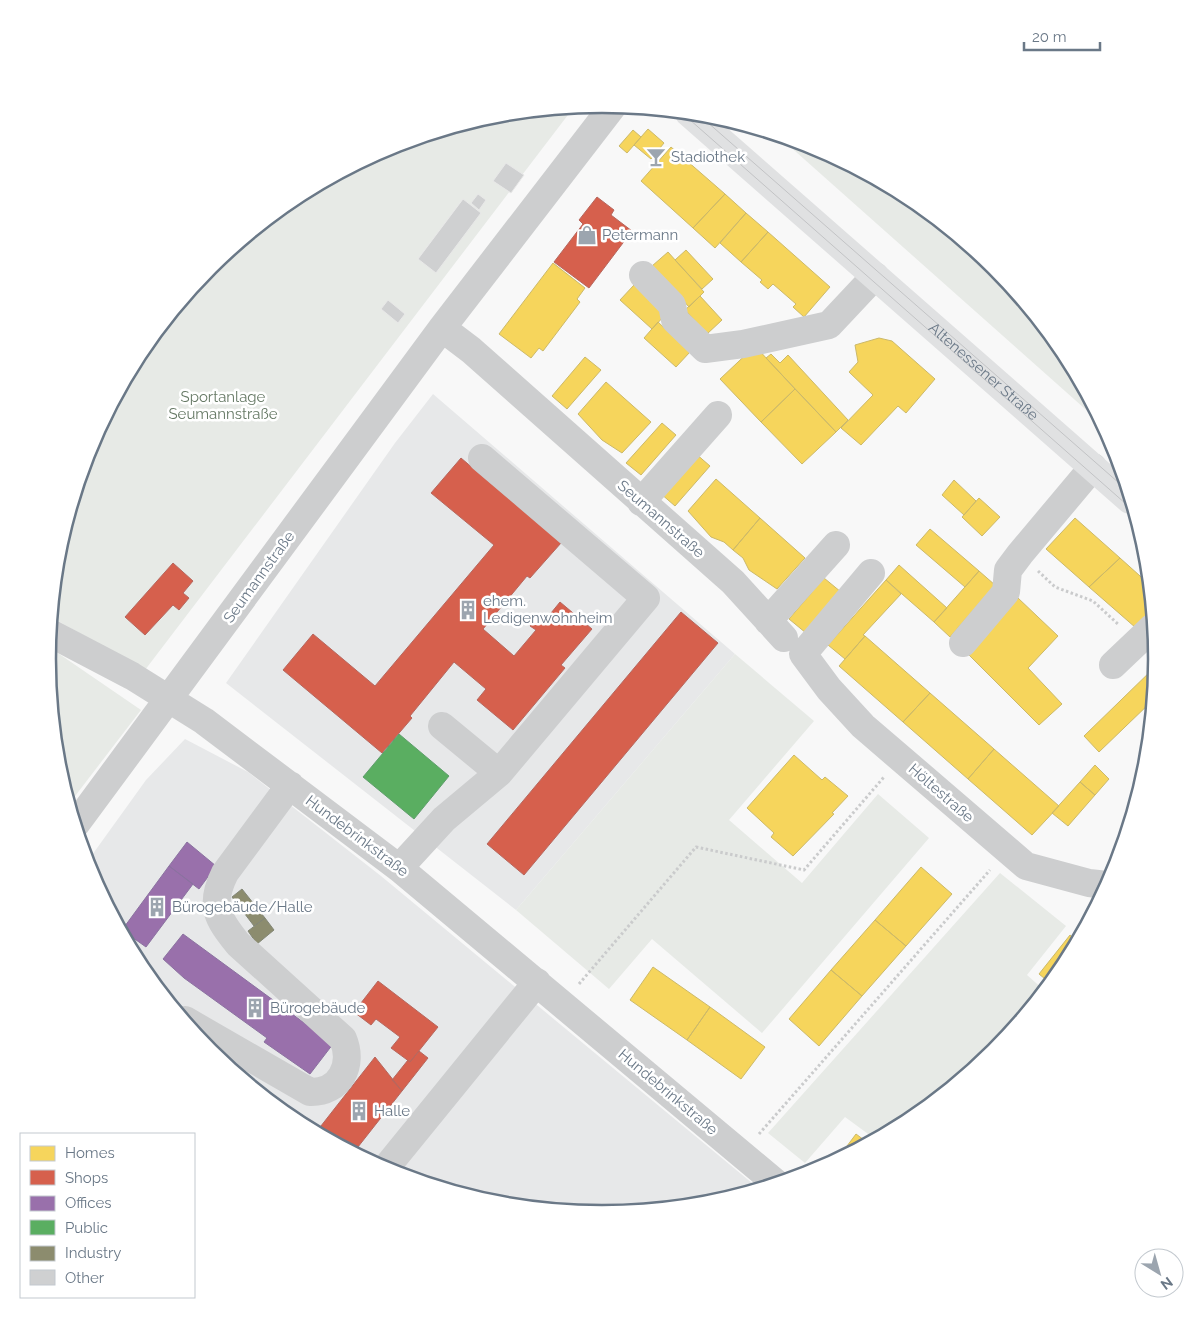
<svg xmlns="http://www.w3.org/2000/svg" width="1204" height="1318" font-family="Raleway,sans-serif">
  <rect width="100%" height="100%" fill="#f8f8f8"/>
  <path fill="#e7e8e9" d="M 433,394 L 735,654 L 516,910 L 226,683 L 395,443 Z
    M 185,739 L 248,772 L 381,876 L 758,1188 L 710,1203 L 602,1213 L 494,1203 L 390,1171 L 294,1120 L 210,1051 L 141,967 L 87,862 L 146,780 Z"/>
  <path fill="#e7eae6" d="M 574,107 L 145,670 L 58,621 L 52,615 L 58,551 L 90,447 L 141,351 L 210,267 L 294,198 L 390,147 L 494,115 Z
    M 777,135 L 814,147 L 910,198 L 994,267 L 1063,351 L 1102,424 Z
    M 49,647 L 141,710 L 69,804 L 58,767 L 48,659 Z
    M 735,654 L 814,721 L 729,820 L 802,883 L 878,794 L 929,838 L 762,1033 L 652,939 L 609,989 L 516,910 Z
    M 1000,873 L 1066,926 L 1027,975 L 1044,990 L 994,1051 L 910,1120 L 875,1139 L 845,1117 L 805,1163 L 768,1133 Z"/>
  <path fill="#f6d55c" stroke="#ccb969" d="M 648,129 L 664,143 L 651,159 L 634,145 Z
    M 633,130 L 641,137 L 627,153 L 619,146 Z
    M 671,147 L 725,194 L 693,228 L 641,181 Z
    M 725,194 L 746,213 L 715,248 L 693,228 Z
    M 746,213 L 768,232 L 741,262 L 720,243 Z
    M 768,232 L 830,287 L 804,317 L 793,307 L 796,304 L 773,284 L 768,289 L 760,282 L 762,280 L 741,262 Z
    M 686,250 L 713,279 L 702,289 L 675,260 Z
    M 668,252 L 704,292 L 689,307 L 652,266 Z
    M 553,263 L 585,288 L 577,299 L 580,302 L 543,351 L 539,348 L 531,358 L 499,334 Z
    M 634,285 L 666,314 L 652,329 L 620,300 Z
    M 700,296 L 722,320 L 707,334 L 685,310 Z
    M 658,322 L 690,352 L 676,367 L 644,338 Z
    M 879,338 L 892,341 L 935,379 L 906,413 L 898,406 L 861,445 L 841,428 L 873,395 L 849,372 L 858,362 L 855,345 Z
    M 755,346 L 795,389 L 761,422 L 720,379 Z
    M 771,354 L 780,363 L 788,355 L 848,420 L 836,432 L 766,358 Z
    M 585,357 L 601,370 L 567,409 L 552,396 Z
    M 606,382 L 651,422 L 622,453 L 602,440 L 578,414 Z
    M 795,389 L 836,432 L 802,464 L 761,422 Z
    M 662,423 L 676,435 L 641,475 L 626,463 Z
    M 695,453 L 710,466 L 675,506 L 660,493 Z
    M 716,479 L 760,518 L 733,550 L 724,542 L 711,537 L 688,511 Z
    M 954,480 L 976,501 L 964,515 L 942,495 Z
    M 979,498 L 1000,517 L 982,536 L 962,517 Z
    M 760,518 L 805,558 L 777,589 L 749,570 L 743,558 L 733,550 Z
    M 1075,518 L 1120,558 L 1089,587 L 1046,549 Z
    M 930,529 L 979,571 L 965,587 L 916,545 Z
    M 1120,558 L 1149,584 L 1152,611 L 1136,628 L 1089,587 Z
    M 899,565 L 947,608 L 934,622 L 886,580 Z
    M 979,571 L 995,585 L 950,637 L 934,622 Z
    M 824,578 L 841,592 L 806,633 L 789,619 Z
    M 886,580 L 901,594 L 863,635 L 865,636 L 845,659 L 828,645 Z
    M 1018,598 L 1058,636 L 1028,668 L 1062,704 L 1039,725 L 969,655 Z
    M 865,636 L 930,693 L 903,722 L 839,666 Z
    M 1156,666 L 1152,701 L 1099,752 L 1084,736 Z
    M 930,693 L 994,749 L 968,779 L 903,722 Z
    M 994,749 L 1059,806 L 1032,835 L 968,779 Z
    M 794,755 L 822,780 L 825,777 L 848,796 L 832,813 L 834,814 L 793,856 L 771,837 L 774,833 L 747,808 Z
    M 1095,765 L 1109,779 L 1095,795 L 1080,782 Z
    M 1080,782 L 1095,795 L 1068,826 L 1052,813 Z
    M 921,867 L 952,894 L 906,946 L 875,920 Z
    M 875,920 L 906,946 L 862,996 L 831,970 Z
    M 1070,935 L 1077,941 L 1063,967 L 1050,983 L 1039,974 Z
    M 653,967 L 710,1007 L 687,1040 L 630,1000 Z
    M 831,970 L 862,996 L 819,1046 L 789,1019 Z
    M 710,1007 L 765,1047 L 741,1079 L 687,1040 Z
    M 856,1134 L 868,1143 L 838,1158 Z"/>
  <path fill="#d6604d" stroke="#b6675e" d="M 597,197 L 614,210 L 611,215 L 632,231 L 589,288 L 554,262 L 583,224 L 579,220 Z
    M 461,458 L 561,543 L 530,578 L 527,576 L 483,629 L 514,656 L 536,630 L 530,626 L 536,619 L 542,624 L 560,602 L 592,629 L 561,665 L 565,668 L 513,730 L 477,700 L 486,689 L 454,662 L 410,716 L 412,718 L 382,753 L 283,670 L 313,634 L 375,686 L 494,545 L 431,493 Z
    M 173,563 L 193,581 L 183,593 L 189,598 L 179,610 L 173,605 L 145,635 L 125,617 Z
    M 681,612 L 718,643 L 524,875 L 487,844 Z
    M 378,981 L 438,1027 L 410,1062 L 391,1048 L 400,1037 L 376,1019 L 371,1025 L 354,1012 Z
    M 419,1051 L 428,1058 L 402,1091 L 392,1080 L 408,1060 L 410,1062 Z
    M 375,1057 L 402,1091 L 354,1152 L 317,1131 Z
    M 252,1078 L 282,1103 L 278,1107 L 249,1083 Z
    M 290,1108 L 317,1131 L 316,1132 L 286,1114 Z"/>
  <path fill="#9970ab" stroke="#8b72a0" d="M 187,842 L 216,866 L 199,889 L 169,866 Z
    M 169,866 L 193,884 L 146,947 L 122,930 Z
    M 183,934 L 333,1044 L 310,1074 L 264,1042 L 267,1038 L 184,978 L 163,959 Z"/>
  <path fill="#5aae61" stroke="#5f9e6c" d="M 399,734 L 449,776 L 414,819 L 363,777 Z"/>
  <path fill="#8c8c6e" stroke="#828676" d="M 242,889 L 265,918 L 254,926 L 232,897 Z
    M 265,918 L 274,930 L 257,944 L 248,931 Z"/>
  <path fill="#cfd0d1" stroke="#e8e8e8" d="M 506,163 L 524,175 L 511,193 L 493,181 Z
    M 889,187 L 903,194 L 899,199 L 887,189 Z
    M 478,194 L 486,200 L 479,210 L 471,203 Z
    M 463,199 L 481,213 L 436,273 L 418,259 Z
    M 388,300 L 405,314 L 398,323 L 381,309 Z"/>
  <g fill="none" stroke-linecap="round" stroke-linejoin="round">
    <path stroke="#cacbcc" stroke-width="3" stroke-dasharray="2.5 2.5" stroke-linecap="butt" d="M 1038,571 L 1055,587 L 1093,601 L 1119,625
      M 579,984 L 696,847 L 804,870 L 884,777
      M 759,1134 L 990,870"/>
    <path stroke="#cdcecf" stroke-width="28" d="M 643,275 L 672,305 L 675,320 L 705,349 L 743,344 L 829,325 L 875,276
      M 442,328 L 471,350 L 733,582 L 784,638
      M 482,458 L 646,598 L 499,773
      M 641,502 L 718,415
      M 871,573 L 803,654 L 829,689 L 863,726 L 1026,866 L 1089,883 L 1107,885
      M 768,621 L 836,545
      M 50,633 L 132,676 L 204,721 L 399,868 L 776,1183
      M 963,643 L 1006,592 L 1008,570 L 1020,554 L 1093,467
      M 1113,665 L 1153,627
      M 76,824 L 442,328 L 613,106
      M 399,868 L 444,819 L 499,773 L 442,726
      M 185,1020 L 310,1092 C 340,1093 354,1065 343,1039 L 238,944 C 217,918 209,905 225,873 L 290,785
      M 385,1169 L 537,982"/>
    <path stroke="#e0e1e2" stroke-width="28" id="s1" d="M 689,113 L 1130,500"/>
    <path stroke="#c2c3c5" stroke-width="1" d="M 681,112 L 1134,511
      M 698,114 L 1127,490"/>
  </g>
  <defs>
    <symbol id="bar-bare" viewBox="-9 -9 18 18"><path d="M-6-5H6L.8 .8V4.5H3.5V6h-7V4.5H-.8V.8Z" fill="#9ca5af" stroke="#fff" stroke-width="2.5" paint-order="stroke"/></symbol>
    <symbol id="shop-bare" viewBox="-9 -9 18 18"><path d="M-5-2.5h2.3a2.7 3.5 0 0 1 5.4 0H5L5.5 6h-11ZM-1.5-2.5h3a1.5 2.3 0 0 0-3 0Z" fill="#9ca5af" stroke="#fff" stroke-width="2.5" paint-order="stroke"/></symbol>
    <symbol id="building-bare" viewBox="-9 -9 18 18"><path d="M-4-6H4V6H1V3H-1V6H-4ZM-2.5-4.3h1.7v1.8h-1.7ZM.8-4.3h1.7v1.8H.8ZM-2.5-1h1.7V.8h-1.7ZM.8-1h1.7V.8H.8Z" fill="#9ca5af" stroke="#fff" stroke-width="2.5" paint-order="stroke"/></symbol>
  </defs>
  <g fill-rule="evenodd">
    <use href="#bar-bare" x="642" y="143" width="28" height="28"/>
    <use href="#shop-bare" x="573" y="221" width="28" height="28"/>
    <use href="#building-bare" x="454" y="596" width="28" height="28"/>
    <use href="#building-bare" x="143" y="893" width="28" height="28"/>
    <use href="#building-bare" x="241" y="994" width="28" height="28"/>
    <use href="#building-bare" x="345" y="1097" width="28" height="28"/>
  </g>
  <g text-anchor="middle" stroke-width="5" stroke-linejoin="round" paint-order="stroke">
    <g font-size="15" fill="#6a7887" stroke="#fff" text-anchor="start">
      <text x="671" y="162">Stadiothek</text>
      <text x="602" y="240">Petermann</text>
      <text x="483" y="606">ehem.<tspan x="483" dy="17">Ledigenwohnheim</tspan></text>
      <text x="172" y="912">Bürogebäude/Halle</text>
      <text x="270" y="1013">Bürogebäude</text>
      <text x="374" y="1116">Halle</text>
    </g>
    <g font-size="15" fill="#6a7887" stroke="#fff">
      <text dy="5" stroke="none"><textPath href="#s1" startOffset="392">Altenessener Straße</textPath></text>
      <text transform="translate(661 519) rotate(41)" y="5">Seumannstraße</text>
      <text transform="translate(259 577) rotate(-54)" y="5">Seumannstraße</text>
      <text transform="translate(941 793) rotate(41)" y="5">Höltestraße</text>
      <text transform="translate(357 836) rotate(37)" y="5">Hundebrinkstraße</text>
      <text transform="translate(668 1092) rotate(40)" y="5">Hundebrinkstraße</text>
    </g>
    <g font-size="15" fill="#667965" stroke="#fff">
      <text x="223" y="402">Sportanlage<tspan x="223" dy="17">Seumannstraße</tspan></text>
    </g>
  </g>
  <path d="M0 0H1204V1318H0ZM56 659a546 546 0 1 1 1092 0a546 546 0 1 1-1092 0Z" fill="#fff" fill-rule="evenodd"/>
  <path fill="none" stroke="#6a7887" stroke-width="2.5" d="M56 659a546 546 0 1 1 1092 0a546 546 0 1 1-1092 0Z"/>
  <rect x="20" y="1133" width="175" height="165" fill="#ffffff" stroke="#c3c9cf"/>
  <rect x="30" y="1146" width="25" height="15" fill="#f6d55c" stroke="#c3c9cf"/>
  <text x="65" y="1158" font-size="15" fill="#6a7887">Homes</text>
  <rect x="30" y="1170" width="25" height="15" fill="#d6604d" stroke="#c3c9cf"/>
  <text x="65" y="1183" font-size="15" fill="#6a7887">Shops</text>
  <rect x="30" y="1196" width="25" height="15" fill="#9970ab" stroke="#c3c9cf"/>
  <text x="65" y="1208" font-size="15" fill="#6a7887">Offices</text>
  <rect x="30" y="1220" width="25" height="15" fill="#5aae61" stroke="#c3c9cf"/>
  <text x="65" y="1233" font-size="15" fill="#6a7887">Public</text>
  <rect x="30" y="1246" width="25" height="15" fill="#8c8c6e" stroke="#c3c9cf"/>
  <text x="65" y="1258" font-size="15" fill="#6a7887">Industry</text>
  <rect x="30" y="1270" width="25" height="15" fill="#cfd0d1" stroke="#c3c9cf"/>
  <text x="65" y="1283" font-size="15" fill="#6a7887">Other</text>
  <g transform="translate(1159 1273) rotate(143)"><circle r="24" fill="#ffffff" stroke="#c3c9cf"/>
  <path d="M0-4L9 19L0 12L-9 19Z" fill="#9ca5af"/>
  <text y="-8" font-size="14" font-weight="bold" text-anchor="middle" fill="#6a7887">N</text>
  </g>
  <path d="M1024 42v8h76v-8" fill="none" stroke="#6a7887" stroke-width="2.5"/>
  <text x="1032" y="42" font-size="15" fill="#6a7887" stroke="#ffffff" stroke-width="4" paint-order="stroke">20 m</text>
</svg>
